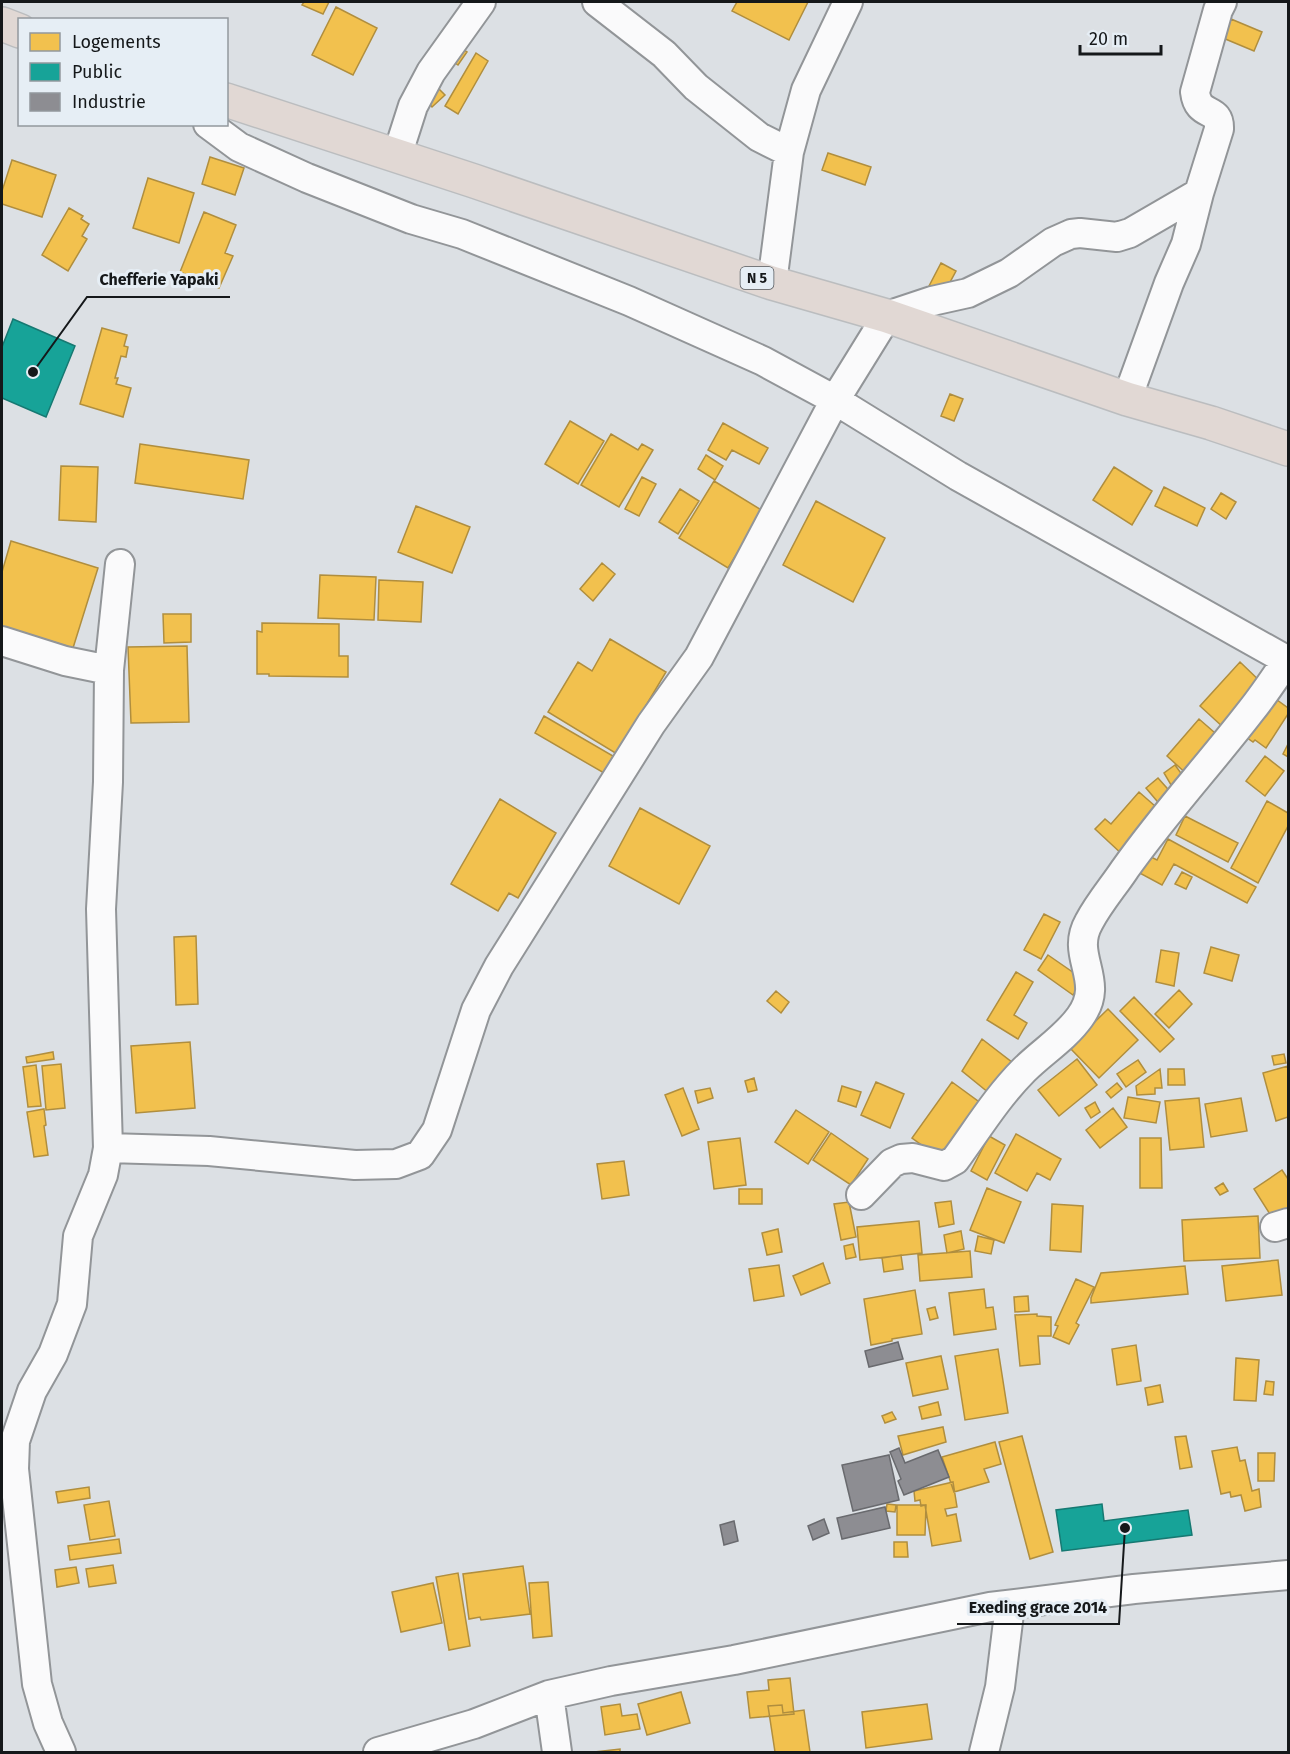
<svg xmlns="http://www.w3.org/2000/svg" width="1290" height="1754" font-family="'Fira Sans',sans-serif">
  <rect width="100%" height="100%" fill="#dce0e4"/>
  <path fill="#f2c14e" stroke="#b08e3e" stroke-width="1.5" d="M 304,2 L 329,2 L 323,14 L 302,5 Z
    M 737,2 L 808,2 L 789,40 L 732,11 Z
    M 336,7 L 377,28 L 353,75 L 312,55 Z
    M 1231,19 L 1262,32 L 1254,51 L 1223,38 Z
    M 454,43 L 467,52 L 458,65 L 445,56 Z
    M 476,53 L 488,61 L 458,114 L 445,106 Z
    M 432,82 L 445,95 L 432,107 L 420,94 Z
    M 828,153 L 871,167 L 865,185 L 822,170 Z
    M 210,157 L 244,168 L 235,195 L 202,184 Z
    M 12,160 L 56,175 L 42,217 L 2,204 L 2,191 Z
    M 148,178 L 194,193 L 179,243 L 133,228 Z
    M 69,208 L 83,216 L 81,219 L 89,224 L 82,236 L 87,239 L 68,271 L 42,255 Z
    M 204,212 L 236,225 L 225,253 L 233,256 L 219,288 L 180,272 Z
    M 941,263 L 956,271 L 949,284 L 928,288 Z
    M 102,328 L 127,335 L 124,346 L 128,347 L 126,357 L 121,356 L 115,378 L 118,378 L 116,384 L 131,388 L 123,417 L 80,404 Z
    M 950,394 L 963,399 L 954,421 L 941,416 Z
    M 570,421 L 604,441 L 578,484 L 545,464 Z
    M 723,423 L 768,448 L 759,464 L 732,450 L 726,460 L 708,450 Z
    M 611,434 L 638,450 L 642,444 L 653,450 L 619,507 L 581,485 Z
    M 140,444 L 249,460 L 243,499 L 135,483 Z
    M 706,455 L 723,466 L 715,480 L 698,469 Z
    M 61,466 L 98,467 L 96,522 L 59,520 Z
    M 1114,467 L 1152,491 L 1132,525 L 1093,500 Z
    M 642,477 L 656,484 L 639,516 L 625,509 Z
    M 714,481 L 763,511 L 728,568 L 679,538 Z
    M 1164,487 L 1205,508 L 1197,526 L 1155,506 Z
    M 680,489 L 699,501 L 678,534 L 659,522 Z
    M 1221,493 L 1236,502 L 1226,519 L 1211,509 Z
    M 816,501 L 885,538 L 853,602 L 783,565 Z
    M 416,506 L 470,527 L 452,573 L 398,552 Z
    M 11,541 L 98,568 L 73,648 L 2,626 L 2,572 Z
    M 602,563 L 615,574 L 593,601 L 580,589 Z
    M 320,575 L 376,577 L 374,620 L 318,618 Z
    M 379,580 L 423,582 L 421,622 L 378,620 Z
    M 163,614 L 191,614 L 191,642 L 164,643 Z
    M 262,623 L 339,624 L 339,656 L 348,656 L 348,677 L 269,676 L 269,674 L 257,674 L 257,631 L 262,632 Z
    M 610,639 L 666,672 L 617,754 L 548,712 L 578,662 L 592,671 Z
    M 187,646 L 189,722 L 131,723 L 128,647 Z
    M 1240,662 L 1264,685 L 1224,728 L 1200,706 Z
    M 1273,697 L 1288,708 L 1288,714 L 1266,748 L 1255,740 L 1253,742 L 1246,737 Z
    M 544,716 L 613,756 L 604,773 L 535,733 Z
    M 1199,719 L 1222,739 L 1190,777 L 1167,756 Z
    M 1288,744 L 1288,757 L 1283,754 Z
    M 1265,756 L 1284,771 L 1265,796 L 1246,781 Z
    M 1175,765 L 1183,776 L 1171,785 L 1164,773 Z
    M 1158,778 L 1174,796 L 1162,807 L 1146,788 Z
    M 1139,792 L 1163,813 L 1124,856 L 1095,829 L 1105,819 L 1111,824 Z
    M 500,799 L 556,833 L 518,898 L 509,893 L 498,911 L 451,884 Z
    M 1267,801 L 1288,813 L 1288,826 L 1258,883 L 1231,868 Z
    M 640,808 L 710,846 L 679,904 L 609,866 Z
    M 1185,816 L 1238,843 L 1228,862 L 1176,835 Z
    M 1168,839 L 1256,887 L 1247,903 L 1174,864 L 1162,885 L 1134,870 L 1143,853 L 1157,860 Z
    M 1182,872 L 1192,877 L 1186,889 L 1175,884 Z
    M 1044,914 L 1060,922 L 1041,959 L 1024,950 Z
    M 196,936 L 198,1004 L 176,1005 L 174,937 Z
    M 1211,947 L 1239,955 L 1232,981 L 1204,973 Z
    M 1161,950 L 1179,953 L 1174,986 L 1156,982 Z
    M 1048,955 L 1084,980 L 1073,995 L 1038,970 Z
    M 1016,972 L 1033,982 L 1014,1015 L 1027,1023 L 1018,1039 L 987,1020 Z
    M 1179,990 L 1192,1004 L 1169,1028 L 1155,1014 Z
    M 776,991 L 789,1002 L 781,1013 L 767,1001 Z
    M 1134,997 L 1174,1039 L 1160,1052 L 1120,1011 Z
    M 1108,1009 L 1138,1040 L 1099,1078 L 1069,1047 Z
    M 982,1039 L 1013,1063 L 989,1093 L 962,1071 Z
    M 190,1042 L 195,1108 L 136,1113 L 131,1046 Z
    M 53,1052 L 54,1059 L 27,1063 L 26,1057 Z
    M 1284,1054 L 1286,1063 L 1274,1065 L 1272,1056 Z
    M 1077,1059 L 1097,1085 L 1059,1116 L 1038,1090 Z
    M 1138,1060 L 1146,1072 L 1126,1087 L 1117,1074 Z
    M 61,1064 L 65,1108 L 46,1110 L 42,1066 Z
    M 36,1065 L 41,1106 L 28,1107 L 23,1067 Z
    M 1288,1066 L 1288,1117 L 1276,1121 L 1263,1073 Z
    M 1160,1069 L 1162,1088 L 1155,1088 L 1155,1094 L 1137,1095 L 1136,1086 Z
    M 1168,1069 L 1184,1069 L 1185,1085 L 1168,1085 Z
    M 754,1078 L 757,1090 L 748,1092 L 745,1081 Z
    M 876,1082 L 904,1094 L 890,1128 L 861,1115 Z
    M 952,1082 L 982,1104 L 941,1159 L 912,1138 Z
    M 1117,1083 L 1122,1089 L 1111,1098 L 1106,1092 Z
    M 842,1086 L 861,1092 L 856,1107 L 838,1101 Z
    M 683,1088 L 699,1129 L 682,1136 L 665,1095 Z
    M 710,1088 L 713,1098 L 698,1103 L 695,1091 Z
    M 1128,1097 L 1160,1102 L 1156,1123 L 1124,1118 Z
    M 1199,1098 L 1204,1147 L 1170,1150 L 1165,1101 Z
    M 1241,1098 L 1247,1131 L 1211,1137 L 1205,1104 Z
    M 1095,1102 L 1100,1112 L 1091,1118 L 1085,1108 Z
    M 1113,1108 L 1127,1127 L 1100,1148 L 1086,1130 Z
    M 44,1109 L 46,1125 L 44,1126 L 48,1155 L 34,1157 L 27,1112 Z
    M 796,1110 L 829,1132 L 808,1164 L 775,1142 Z
    M 831,1133 L 868,1159 L 851,1185 L 813,1160 Z
    M 1016,1134 L 1061,1159 L 1050,1180 L 1037,1173 L 1027,1191 L 995,1173 Z
    M 989,1136 L 1005,1145 L 987,1180 L 971,1171 Z
    M 740,1138 L 746,1185 L 714,1189 L 708,1142 Z
    M 1140,1138 L 1161,1138 L 1162,1188 L 1140,1188 Z
    M 624,1161 L 629,1195 L 602,1199 L 597,1164 Z
    M 1282,1170 L 1288,1179 L 1288,1213 L 1275,1222 L 1254,1189 Z
    M 1223,1183 L 1228,1191 L 1220,1195 L 1215,1188 Z
    M 987,1188 L 1021,1202 L 1004,1243 L 970,1230 Z
    M 739,1189 L 762,1189 L 762,1204 L 739,1204 Z
    M 951,1201 L 954,1224 L 939,1227 L 935,1203 Z
    M 849,1202 L 856,1237 L 841,1240 L 834,1204 Z
    M 1052,1204 L 1083,1206 L 1081,1252 L 1050,1250 Z
    M 1258,1216 L 1260,1258 L 1184,1261 L 1182,1220 Z
    M 919,1221 L 922,1253 L 860,1260 L 857,1227 Z
    M 778,1229 L 782,1252 L 767,1255 L 762,1233 Z
    M 961,1231 L 964,1249 L 947,1253 L 944,1235 Z
    M 978,1236 L 994,1240 L 991,1254 L 975,1251 Z
    M 853,1244 L 856,1257 L 846,1259 L 844,1246 Z
    M 970,1251 L 972,1277 L 920,1281 L 918,1255 Z
    M 901,1255 L 903,1269 L 884,1272 L 882,1258 Z
    M 1278,1260 L 1282,1295 L 1226,1301 L 1222,1266 Z
    M 823,1263 L 830,1283 L 801,1295 L 793,1276 Z
    M 779,1265 L 784,1296 L 754,1301 L 749,1269 Z
    M 1185,1266 L 1188,1294 L 1091,1303 L 1091,1298 L 1101,1273 Z
    M 1076,1279 L 1094,1287 L 1076,1323 L 1079,1325 L 1069,1344 L 1053,1337 L 1058,1326 L 1055,1325 Z
    M 984,1289 L 986,1308 L 993,1307 L 996,1329 L 954,1335 L 949,1293 Z
    M 915,1290 L 922,1334 L 892,1339 L 892,1341 L 871,1345 L 864,1299 Z
    M 1028,1296 L 1029,1311 L 1015,1312 L 1014,1297 Z
    M 935,1307 L 938,1318 L 930,1320 L 927,1309 Z
    M 1037,1314 L 1037,1316 L 1051,1317 L 1051,1336 L 1038,1336 L 1040,1364 L 1020,1366 L 1015,1315 Z
    M 1136,1345 L 1141,1381 L 1117,1385 L 1112,1349 Z
    M 998,1349 L 1008,1413 L 965,1420 L 955,1356 Z
    M 941,1356 L 948,1389 L 913,1396 L 906,1363 Z
    M 1236,1358 L 1259,1360 L 1256,1401 L 1234,1400 Z
    M 1266,1381 L 1274,1382 L 1273,1395 L 1264,1394 Z
    M 1160,1385 L 1163,1402 L 1148,1405 L 1145,1388 Z
    M 938,1402 L 941,1415 L 922,1419 L 919,1407 Z
    M 892,1412 L 896,1419 L 885,1423 L 882,1416 Z
    M 943,1427 L 946,1442 L 903,1455 L 898,1436 Z
    M 1022,1436 L 1053,1552 L 1030,1559 L 999,1442 Z
    M 1186,1436 L 1192,1467 L 1180,1469 L 1175,1437 Z
    M 995,1442 L 1001,1464 L 984,1469 L 989,1482 L 954,1492 L 942,1457 Z
    M 1237,1447 L 1240,1461 L 1245,1460 L 1252,1491 L 1259,1489 L 1261,1507 L 1245,1511 L 1241,1495 L 1231,1497 L 1230,1492 L 1221,1494 L 1212,1451 Z
    M 1258,1453 L 1275,1453 L 1274,1481 L 1258,1481 Z
    M 953,1482 L 957,1507 L 945,1509 L 947,1516 L 956,1514 L 961,1541 L 932,1546 L 925,1505 L 921,1506 L 920,1500 L 915,1501 L 914,1491 Z
    M 89,1487 L 90,1498 L 58,1503 L 56,1492 Z
    M 109,1501 L 115,1536 L 90,1540 L 84,1505 Z
    M 887,1504 L 896,1505 L 895,1512 L 886,1511 Z
    M 897,1505 L 926,1505 L 925,1535 L 897,1535 Z
    M 119,1539 L 121,1553 L 70,1560 L 68,1546 Z
    M 894,1542 L 907,1542 L 908,1557 L 894,1557 Z
    M 113,1565 L 116,1583 L 89,1587 L 86,1569 Z
    M 523,1566 L 530,1614 L 481,1620 L 480,1617 L 469,1619 L 463,1574 Z
    M 76,1567 L 79,1583 L 57,1587 L 55,1570 Z
    M 458,1573 L 470,1646 L 449,1650 L 436,1577 Z
    M 548,1582 L 552,1636 L 533,1638 L 529,1583 Z
    M 433,1583 L 442,1623 L 401,1632 L 392,1592 Z
    M 790,1678 L 794,1714 L 750,1718 L 747,1692 L 769,1690 L 768,1680 Z
    M 681,1692 L 690,1723 L 647,1735 L 638,1704 Z
    M 620,1704 L 622,1716 L 637,1714 L 640,1729 L 605,1735 L 601,1707 Z
    M 927,1704 L 932,1739 L 866,1748 L 862,1712 Z
    M 782,1705 L 783,1713 L 804,1710 L 810,1752 L 775,1752 L 768,1706 Z
    M 620,1749 L 620,1752 L 594,1752 Z"/>
  <path fill="#17a398" stroke="#167972" stroke-width="1.5" d="M 13,319 L 75,346 L 46,417 L 2,398 L 2,347 Z
    M 1102,1504 L 1104,1521 L 1188,1510 L 1192,1535 L 1062,1551 L 1056,1510 Z"/>
  <path fill="#8d8d92" stroke="#696a6e" stroke-width="1.5" d="M 898,1342 L 903,1359 L 869,1367 L 865,1351 Z
    M 899,1448 L 905,1463 L 938,1450 L 949,1477 L 904,1495 L 898,1481 L 901,1479 L 890,1452 Z
    M 889,1455 L 899,1500 L 853,1511 L 842,1465 Z
    M 885,1507 L 890,1528 L 842,1539 L 837,1518 Z
    M 824,1519 L 829,1533 L 813,1540 L 808,1526 Z
    M 734,1521 L 738,1541 L 724,1545 L 720,1525 Z"/>
  <g fill="none" stroke-linecap="round" stroke-linejoin="round">
    <defs>
      <path id="minor" d="M 597,2 L 664,54 L 696,87 L 759,137 L 789,152
        M 208,124 L 239,147 L 307,178 L 411,219 L 462,234 L 629,301 L 763,361 L 835,400 L 958,476 L 1288,661
        M 397,156 L 413,106 L 431,72 L 481,2
        M 772,283 L 789,152 L 806,90 L 848,2
        M 1127,399 L 1169,283 L 1186,244 L 1199,193 L 1219,129 C 1220,105 1198,119 1195,92 L 1218,10 L 1222,2
        M 2,641 L 65,661 L 109,670
        M 108,1148 L 209,1151 L 355,1165 L 396,1164 L 420,1155 L 437,1130 L 476,1010 L 499,966 L 651,724 L 699,657 L 835,400 L 887,316 L 932,301 L 968,293 L 1009,273 L 1053,242 L 1071,234 L 1080,233 L 1117,237 L 1130,233 L 1199,193
        M 861,1195 L 892,1163 L 901,1159 L 913,1158 L 944,1166 L 955,1160 C 977,1130 997,1097 1024,1070 C 1042,1052 1065,1038 1080,1017 C 1107,980 1069,957 1089,922 C 1099,903 1113,887 1125,869 C 1164,814 1209,765 1250,712 C 1263,696 1275,678 1287,660
        M 1275,1227 L 1288,1223
        M 549,1695 L 557,1752
        M 61,1752 L 48,1723 L 37,1684 L 14,1469 L 15,1441 L 32,1391 L 53,1354 L 72,1304 L 78,1236 L 103,1175 L 108,1148 L 101,909 L 108,782 L 109,670 L 120,564
        M 378,1752 L 474,1724 L 549,1695 L 611,1681 L 734,1660 L 990,1607 L 1134,1589 L 1288,1575
        M 984,1752 L 1000,1687 L 1010,1605"/>
      <path id="trunk" d="M 2,24 L 20,31
        M 226,100 L 474,181 L 772,283 L 887,316 L 1127,399 L 1211,423 L 1288,449"/>
    </defs>
    <use href="#minor" stroke="#929598" stroke-width="32"/>
    <use href="#trunk" stroke="#bbbdbf" stroke-width="36"/>
    <use href="#minor" stroke="#fafafb" stroke-width="28"/>
    <use href="#trunk" stroke="#e1d8d4" stroke-width="33"/>
  </g>
  <g text-anchor="middle" stroke-width="6" stroke-linejoin="round" paint-order="stroke">
    <rect fill="#e6eef5" stroke="#54585c" stroke-width="1.5" x="740.5" y="267" width="33" height="22" rx="4.5"/>
    <g font-size="14" font-weight="bold" fill="#15181a">
      <text x="757" y="283">N 5</text>
    </g>
  </g>
  <path fill="none" stroke="#15181a" stroke-width="2" d="M33 372L87 297H230M1125 1528L1119 1624H957"/>
  <g fill="#15181a" stroke="#e6eef5" stroke-width="2">
    <circle cx="33" cy="372" r="6"/>
    <circle cx="1125" cy="1528" r="6"/>
  </g>
  <g font-size="16" text-anchor="middle" font-weight="bold" fill="#15181a" stroke="#e6eef5" stroke-width="6" stroke-linejoin="round" paint-order="stroke">
    <text x="159" y="285">Chefferie Yapaki</text>
    <text x="1038" y="1613">Exeding grace 2014</text>
  </g>
  <rect width="1290" height="1754" fill="none" stroke="#15181a" stroke-width="6"/>
  <rect x="18" y="18" width="210" height="108" fill="#e6eef5" stroke="#92989d" stroke-width="1.5"/>
  <rect x="30" y="33" width="30" height="18" fill="#f2c14e" stroke="#92989d" stroke-width="1.5"/>
  <text x="72" y="48" font-size="18" fill="#15181a">Logements</text>
  <rect x="30" y="63" width="30" height="18" fill="#17a398" stroke="#92989d" stroke-width="1.5"/>
  <text x="72" y="78" font-size="18" fill="#15181a">Public</text>
  <rect x="30" y="93" width="30" height="18" fill="#8d8d92" stroke="#92989d" stroke-width="1.5"/>
  <text x="72" y="108" font-size="18" fill="#15181a">Industrie</text>
  <path d="M1080 45v9h81v-9" fill="none" stroke="#15181a" stroke-width="3"/>
  <text x="1089" y="45" font-size="18" fill="#15181a" stroke="#e6eef5" stroke-width="4.5" paint-order="stroke">20 m</text>
</svg>
